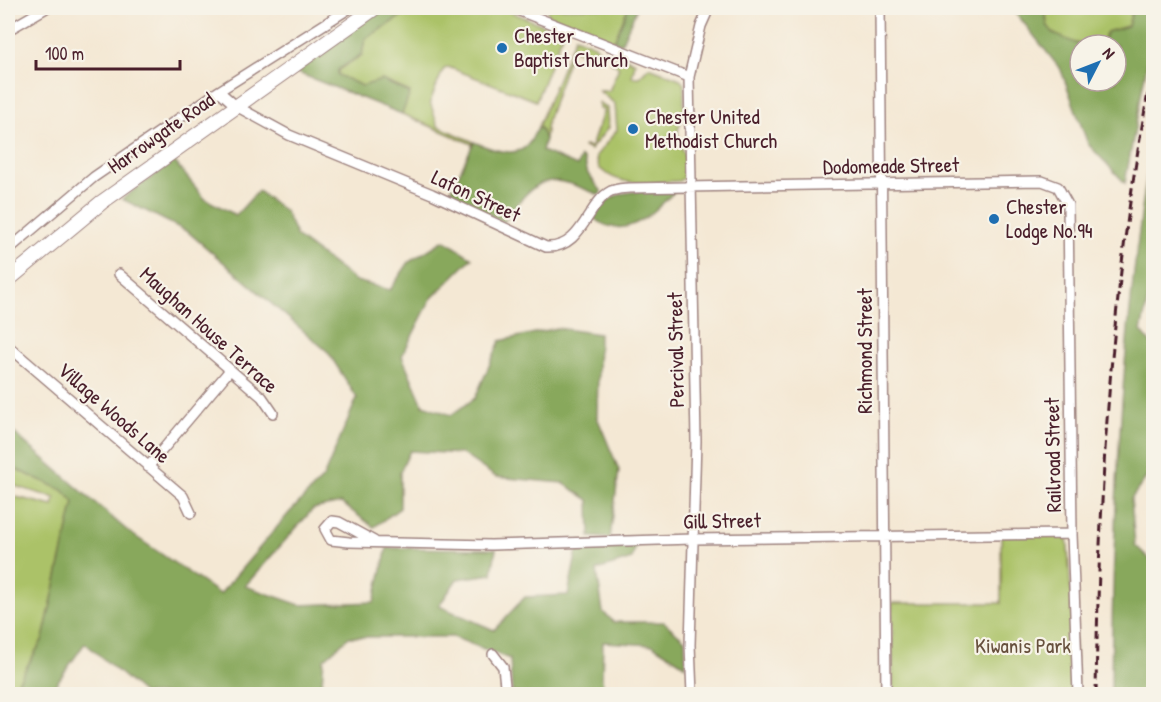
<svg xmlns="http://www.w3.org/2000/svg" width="1161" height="702" font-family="'Patrick Hand',sans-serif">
  <rect width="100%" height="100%" fill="#f7f3e8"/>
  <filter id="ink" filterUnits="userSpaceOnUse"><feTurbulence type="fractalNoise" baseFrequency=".0167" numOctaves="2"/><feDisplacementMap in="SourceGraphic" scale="12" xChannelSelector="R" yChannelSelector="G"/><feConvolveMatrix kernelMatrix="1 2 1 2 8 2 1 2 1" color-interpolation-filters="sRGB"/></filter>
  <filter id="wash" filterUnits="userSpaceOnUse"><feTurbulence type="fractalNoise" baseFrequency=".008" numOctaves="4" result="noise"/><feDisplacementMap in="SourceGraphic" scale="24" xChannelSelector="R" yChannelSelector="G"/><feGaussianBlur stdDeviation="1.35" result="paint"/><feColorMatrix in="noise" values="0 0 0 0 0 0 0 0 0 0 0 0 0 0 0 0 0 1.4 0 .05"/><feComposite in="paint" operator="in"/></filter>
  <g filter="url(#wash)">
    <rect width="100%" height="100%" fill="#f4e8d4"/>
    <path fill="#abc267" stroke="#7a7049" stroke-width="1.5" d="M 410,8 L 501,8 L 563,33 L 536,101 L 448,67 L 443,70 L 430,102 L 438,126 L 474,142 L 472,144 L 402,114 L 410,92 L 382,80 L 362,86 L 338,75 L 338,70 L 362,55 L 365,39 L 408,12 Z
      M 549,8 L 628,8 L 614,41 L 550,16 L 547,12 Z
      M 1045,8 L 1133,8 L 1128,26 L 1107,32 L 1100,45 C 1085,45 1055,43 1048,26 C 1045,21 1048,14 1045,8 Z
      M 575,37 L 595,45 L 600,52 L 599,59 L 572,49 L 547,121 L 545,139 L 542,136 L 542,130 L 537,129 Z
      M 620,55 L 635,63 L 632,77 L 639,77 L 649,67 L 680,79 L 684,84 L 684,114 L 678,130 L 679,144 L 685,156 L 686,176 L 679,181 C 649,182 623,189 599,168 L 596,156 L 617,130 L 615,104 L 599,91 L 609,91 L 619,67 L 611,62 Z
      M 599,103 L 607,108 L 608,128 L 590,150 L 583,146 L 591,147 L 604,110 L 599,108 Z
      M 8,466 L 63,490 L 74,502 L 43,639 L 11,694 L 8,694 L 8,560 L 10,553 L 8,551 L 8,495 L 53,506 L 55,498 L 8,484 Z
      M 1067,534 L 1078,694 L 893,694 L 892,603 L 1001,603 L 1001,535 Z"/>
    <path fill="#88a85c" stroke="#696444" stroke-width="1.5" d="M 381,8 L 410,8 L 408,12 L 365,39 L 362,54 L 338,70 L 338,75 L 362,86 L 382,80 L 410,93 L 402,114 L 293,71 Z
      M 628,8 L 637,8 L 621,44 L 614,41 Z
      M 1012,8 L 1045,8 L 1047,25 L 1054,34 L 1080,45 L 1080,81 L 1116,81 L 1116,45 L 1100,45 L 1107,32 L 1128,26 L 1133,8 L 1153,8 L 1153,31 L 1125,183 L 1088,144 L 1061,70 Z
      M 540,127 L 545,139 L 542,151 L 577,166 L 581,157 L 584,159 L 588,174 L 602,192 L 599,195 C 547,172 537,175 504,222 L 449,195 L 474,142 C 489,148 518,161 530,142 C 534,136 534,131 540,127 Z
      M 1153,136 L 1153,277 L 1141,331 L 1153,346 L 1153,477 L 1146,478 L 1131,499 L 1135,545 L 1153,562 L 1153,694 L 1111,694 C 1113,507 1122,321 1153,136 Z
      M 174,161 L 205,199 L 236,215 L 258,191 L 285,211 L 297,237 L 356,281 L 390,290 L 409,262 L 444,240 L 472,258 L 431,299 L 402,356 L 423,405 L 451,415 L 475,398 L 500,341 L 557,328 L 599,334 L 597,417 L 619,470 L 610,538 L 590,537 L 589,500 L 563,483 L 496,477 L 462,454 L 410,451 L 400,472 L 400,508 L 374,527 L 341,503 L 313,509 L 245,586 L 300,605 L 374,602 L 387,548 L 496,549 L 492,574 L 457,579 L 439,606 L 494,630 L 525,597 L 568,595 L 578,545 L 636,544 L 632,559 L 597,570 L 603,612 L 614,622 L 664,622 L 685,640 L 686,666 L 653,645 L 603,642 L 602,680 L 605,694 L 521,694 L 512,692 L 510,659 L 453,637 L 349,637 L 324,659 L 321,694 L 144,694 L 85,643 L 49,694 L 11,694 L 43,639 L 74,502 L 63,490 L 8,466 L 8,428 L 129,532 L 220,594 L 289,513 L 323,478 L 357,398 L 328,352 L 188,232 L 122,199 Z
      M 675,191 C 652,214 626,243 593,218 C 614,184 639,192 675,191 Z"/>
  </g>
  <g filter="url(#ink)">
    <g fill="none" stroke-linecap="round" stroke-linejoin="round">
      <defs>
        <path id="street" d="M 512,8 L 689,77
          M 880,8 L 886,694
          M 8,30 L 46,8
          M 219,91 L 236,106 L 289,135 L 432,194 L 546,247 C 583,249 587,203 611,191 C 617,189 624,188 630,188 L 1042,181 L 1058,187 L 1068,205 L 1072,534 L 1078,694
          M 8,250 L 94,177 L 219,91 L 350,8
          M 119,274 L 262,397 L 273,413
          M 8,346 L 183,496 L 191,513
          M 148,467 L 230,370
          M 374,541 L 339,522 L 332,521 L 325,529 L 331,540 L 349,542 L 491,545 L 693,539 L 1072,534
          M 493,654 L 503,667 L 506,694
          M 692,694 L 690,645 L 696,441 L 689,77 L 701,26 L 709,8"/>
        <path id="secondary" d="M 8,280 L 102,202 L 375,8"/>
      </defs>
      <use href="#street" stroke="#9f8480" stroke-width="12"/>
      <use href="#secondary" stroke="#9f8480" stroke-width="16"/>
      <use href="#street" stroke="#fff" stroke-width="9"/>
      <use href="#secondary" stroke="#fff" stroke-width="14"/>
      <path stroke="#4a1f2b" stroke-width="3" stroke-dasharray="9 4.5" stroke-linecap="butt" d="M 1096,694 C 1099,482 1112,271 1154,62"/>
    </g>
  </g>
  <g fill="#1f6fb2" stroke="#f7f3e8" stroke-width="2">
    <circle cx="502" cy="48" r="6"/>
    <circle cx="633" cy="129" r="6"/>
    <circle cx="994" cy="219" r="6"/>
  </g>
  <g text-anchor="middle" stroke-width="4.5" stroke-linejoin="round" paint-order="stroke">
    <g font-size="21" fill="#4a1f2b" stroke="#f7f3e8" text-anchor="start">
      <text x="514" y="43">Chester<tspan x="514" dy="24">Baptist Church</tspan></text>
      <text x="645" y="124">Chester United<tspan x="645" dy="24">Methodist Church</tspan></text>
      <text x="1006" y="214">Chester<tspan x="1006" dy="24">Lodge No.94</tspan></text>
    </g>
    <g font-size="21" fill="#4a1f2b" stroke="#f7f3e8">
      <text transform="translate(161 133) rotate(-35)" y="7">Harrowgate Road</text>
      <text transform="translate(891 166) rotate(-1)" y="7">Dodomeade Street</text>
      <text transform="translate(476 196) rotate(25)" y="7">Lafon Street</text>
      <text transform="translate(209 330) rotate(42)" y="7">Maughan House Terrace</text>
      <text transform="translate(676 350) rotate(-91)" y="7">Percival Street</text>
      <text transform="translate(865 351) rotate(-90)" y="7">Richmond Street</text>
      <text transform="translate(114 413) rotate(41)" y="7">Village Woods Lane</text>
      <text transform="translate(1053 455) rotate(-91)" y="7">Railroad Street</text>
      <text transform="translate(722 521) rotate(-1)" y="7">Gill Street</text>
    </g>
    <g font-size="21" fill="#67503d" stroke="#f7f3e8">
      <text x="1023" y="653">Kiwanis Park</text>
    </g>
  </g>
  <rect width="1161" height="702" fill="none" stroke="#f7f3e8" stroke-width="30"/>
  <g transform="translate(1098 63) rotate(48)"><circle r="28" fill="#f7f3e8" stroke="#b29e9c" stroke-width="1.5"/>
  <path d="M0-4.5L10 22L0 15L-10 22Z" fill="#1f6fb2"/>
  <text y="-9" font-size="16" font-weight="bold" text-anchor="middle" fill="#4a1f2b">N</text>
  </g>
  <path d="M36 60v9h144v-9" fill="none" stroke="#4a1f2b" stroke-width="3"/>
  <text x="45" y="60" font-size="18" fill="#4a1f2b" stroke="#f7f3e8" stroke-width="4.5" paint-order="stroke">100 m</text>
</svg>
